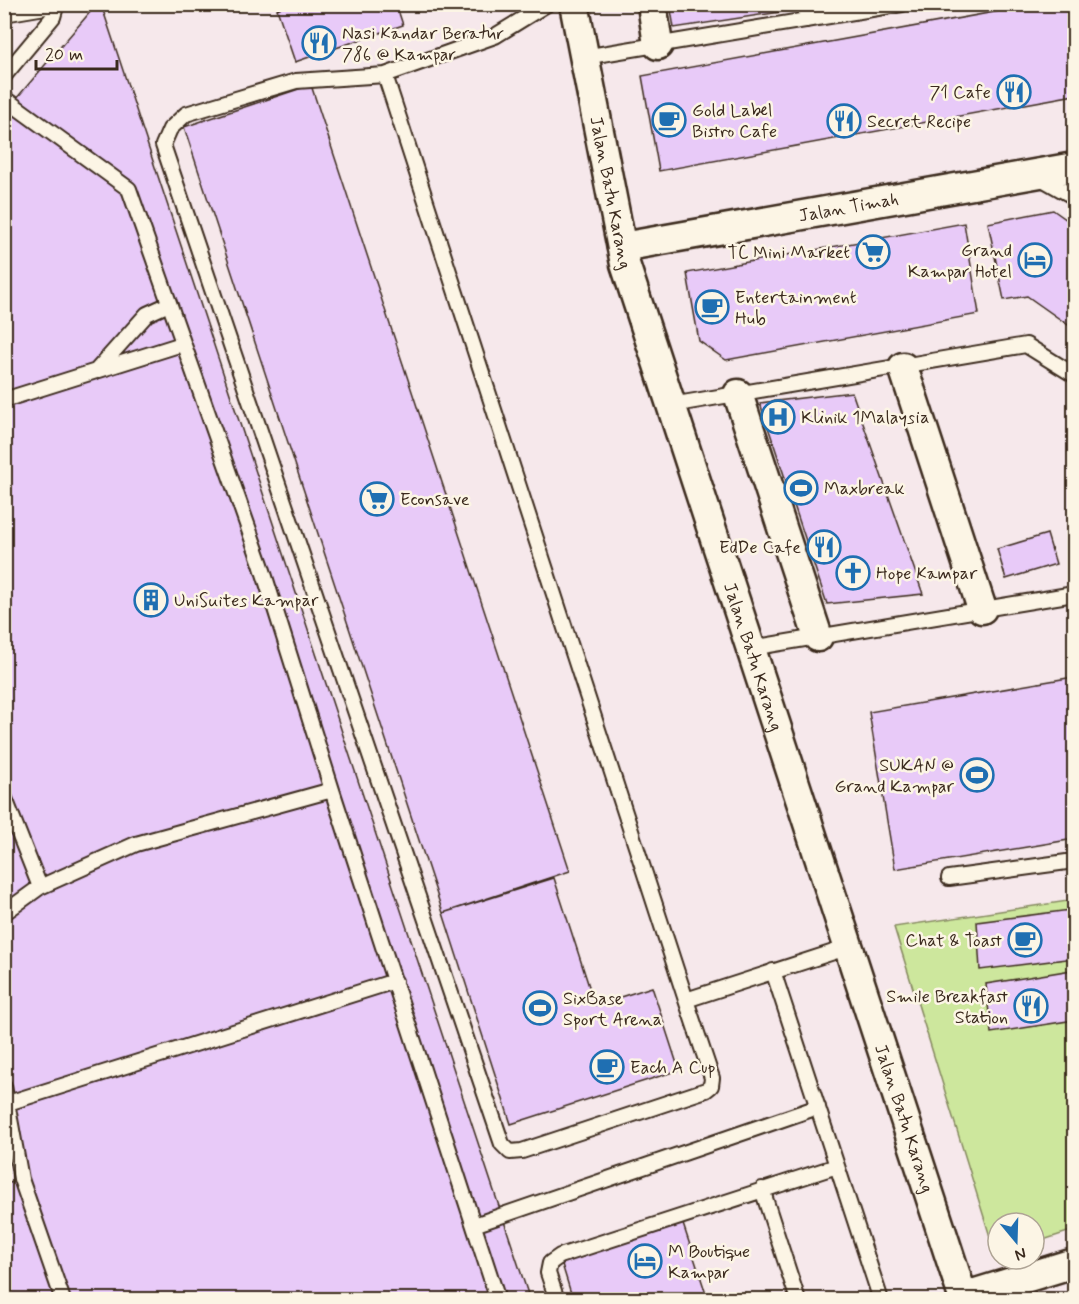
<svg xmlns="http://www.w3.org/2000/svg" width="1079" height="1304" font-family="Mynerve,sans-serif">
  <rect width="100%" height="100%" fill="#f6e8eb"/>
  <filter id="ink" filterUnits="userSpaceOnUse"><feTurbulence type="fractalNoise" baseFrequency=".0167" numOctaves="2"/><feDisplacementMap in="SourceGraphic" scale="12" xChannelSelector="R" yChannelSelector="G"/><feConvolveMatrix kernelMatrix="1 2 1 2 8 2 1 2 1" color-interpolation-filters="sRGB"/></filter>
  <g filter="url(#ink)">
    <path fill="#cde79d" stroke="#84885e" stroke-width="1.5" d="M 1074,900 L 1074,1230 L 1034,1243 L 1034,1223 L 998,1223 L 998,1255 L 996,1256 L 894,927 Z"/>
    <path fill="#e8caf8" stroke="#3b2a1e" stroke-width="1.5" d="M 97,4 L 101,4 L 530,1300 L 4,1300 L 4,1185 L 21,1179 L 4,1087 L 4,113 Z
      M 290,4 L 396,4 L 403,25 L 295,62 L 277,9 Z
      M 670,4 L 779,4 L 780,12 L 674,28 Z
      M 1038,4 L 1074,4 L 1074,95 L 659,171 L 642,76 Z
      M 311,85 L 570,871 L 443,913 L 184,127 Z
      M 1053,210 L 1074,225 L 1074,329 L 1027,296 L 1004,300 L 988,223 Z
      M 964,223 L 979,314 L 726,360 L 699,341 L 687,273 Z
      M 852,392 L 923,594 L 827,604 L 760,403 Z
      M 1047,534 L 1056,564 L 1006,579 L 997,549 Z
      M 1074,677 L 1074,839 L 895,869 L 869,712 Z
      M 554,878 L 595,1005 L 652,987 L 679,1070 L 511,1124 L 443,913 Z
      M 1070,910 L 1074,958 L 980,970 L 977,922 Z
      M 1072,970 L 1074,1020 L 991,1033 L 986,984 Z
      M 682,1221 L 708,1300 L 573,1300 L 561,1261 Z"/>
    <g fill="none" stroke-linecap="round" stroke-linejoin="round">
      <defs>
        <path id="service" d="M 547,4 L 495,36 L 385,75 L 296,81 L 186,114 L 170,129 L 163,145 L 502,1144 L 510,1152 L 522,1151 L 706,1090 L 711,1086 L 712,1078 L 686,1000 L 849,947
          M 805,4 L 807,20
          M 4,14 L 51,6 L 55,10 L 53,17 L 4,76
          M 584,57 L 902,4
          M 385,75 L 686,1000
          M 4,98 L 129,189 L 261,564 L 332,790 L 498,1300
          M 1037,176 L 1074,197
          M 96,371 L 147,314 L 169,304
          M 4,400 L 182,344
          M 671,405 L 1026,345 L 1074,375
          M 751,648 L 1074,594
          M 4,796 L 40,887 L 4,913
          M 949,878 L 1074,861
          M 40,887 L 136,844 L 332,790
          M 773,971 L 881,1300
          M 4,1086 L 21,1179 L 63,1300
          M 8,1103 L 395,981
          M 762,1189 L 798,1300
          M 474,1225 L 818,1107
          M 557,1300 L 548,1273 L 550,1263 L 560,1256 L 837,1166"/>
        <g id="minor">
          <path id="s1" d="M 574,4 L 625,264 L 964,1300"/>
          <path d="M 652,4 L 658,45"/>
          <path id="s2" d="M 622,247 L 1074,167"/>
          <path d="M 903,367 L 982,609"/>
          <path d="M 738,394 L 818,637"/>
          <path d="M 963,1297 L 1074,1263"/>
        </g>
      </defs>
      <use href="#service" stroke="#3b2a1e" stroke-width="18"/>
      <use href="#minor" stroke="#3b2a1e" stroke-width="33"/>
      <use href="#service" stroke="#fcf5e5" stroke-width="14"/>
      <use href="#minor" stroke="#fcf5e5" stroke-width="28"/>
    </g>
  </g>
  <defs>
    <symbol id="restaurant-ring" viewBox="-11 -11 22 22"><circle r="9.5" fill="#fcf5e5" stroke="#1f6fb2" stroke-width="1.5"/><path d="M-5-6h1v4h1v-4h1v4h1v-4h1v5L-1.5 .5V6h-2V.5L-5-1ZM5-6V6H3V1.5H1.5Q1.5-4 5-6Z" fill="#1f6fb2"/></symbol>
    <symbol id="cafe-ring" viewBox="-11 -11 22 22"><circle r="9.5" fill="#fcf5e5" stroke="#1f6fb2" stroke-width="1.5"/><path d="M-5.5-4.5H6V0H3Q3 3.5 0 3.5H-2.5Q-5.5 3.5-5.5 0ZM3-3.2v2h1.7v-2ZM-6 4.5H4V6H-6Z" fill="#1f6fb2"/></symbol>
    <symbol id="supermarket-ring" viewBox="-11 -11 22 22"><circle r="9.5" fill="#fcf5e5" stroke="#1f6fb2" stroke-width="1.5"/><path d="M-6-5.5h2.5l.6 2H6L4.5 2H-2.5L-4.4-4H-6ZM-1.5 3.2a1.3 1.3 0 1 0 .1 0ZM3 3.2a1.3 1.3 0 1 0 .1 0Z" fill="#1f6fb2"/></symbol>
    <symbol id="hotel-ring" viewBox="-11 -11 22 22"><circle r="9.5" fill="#fcf5e5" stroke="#1f6fb2" stroke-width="1.5"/><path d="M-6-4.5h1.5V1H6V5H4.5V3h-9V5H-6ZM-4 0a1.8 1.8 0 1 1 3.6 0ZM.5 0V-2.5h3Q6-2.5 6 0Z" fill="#1f6fb2"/></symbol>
    <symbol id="hospital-ring" viewBox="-11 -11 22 22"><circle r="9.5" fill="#fcf5e5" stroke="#1f6fb2" stroke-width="1.5"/><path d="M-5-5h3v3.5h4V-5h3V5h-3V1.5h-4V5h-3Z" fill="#1f6fb2"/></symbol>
    <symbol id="stadium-ring" viewBox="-11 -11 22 22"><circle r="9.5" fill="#fcf5e5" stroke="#1f6fb2" stroke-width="1.5"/><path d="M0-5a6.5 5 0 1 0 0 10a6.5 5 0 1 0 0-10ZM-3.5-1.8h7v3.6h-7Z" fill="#1f6fb2"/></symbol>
    <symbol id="church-ring" viewBox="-11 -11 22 22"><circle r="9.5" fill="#fcf5e5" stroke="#1f6fb2" stroke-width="1.5"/><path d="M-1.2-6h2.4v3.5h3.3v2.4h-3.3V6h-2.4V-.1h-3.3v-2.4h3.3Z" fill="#1f6fb2"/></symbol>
    <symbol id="building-ring" viewBox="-11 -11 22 22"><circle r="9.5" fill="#fcf5e5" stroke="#1f6fb2" stroke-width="1.5"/><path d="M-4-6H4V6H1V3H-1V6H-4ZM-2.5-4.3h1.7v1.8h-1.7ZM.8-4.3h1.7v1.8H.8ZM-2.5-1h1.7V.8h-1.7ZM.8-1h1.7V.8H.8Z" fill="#1f6fb2"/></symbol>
  </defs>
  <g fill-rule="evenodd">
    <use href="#restaurant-ring" x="300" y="24" width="38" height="38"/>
    <use href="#restaurant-ring" x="995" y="73" width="38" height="38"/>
    <use href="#cafe-ring" x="650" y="101" width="38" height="38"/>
    <use href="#restaurant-ring" x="825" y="102" width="38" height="38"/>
    <use href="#supermarket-ring" x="854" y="233" width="38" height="38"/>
    <use href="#hotel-ring" x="1016" y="241" width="38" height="38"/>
    <use href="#cafe-ring" x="693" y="288" width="38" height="38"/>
    <use href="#hospital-ring" x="759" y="398" width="38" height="38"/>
    <use href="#stadium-ring" x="782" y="469" width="38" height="38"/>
    <use href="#supermarket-ring" x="358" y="480" width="38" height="38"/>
    <use href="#restaurant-ring" x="805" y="528" width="38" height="38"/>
    <use href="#church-ring" x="834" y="554" width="38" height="38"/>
    <use href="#building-ring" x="132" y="581" width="38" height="38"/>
    <use href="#stadium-ring" x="958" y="756" width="38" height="38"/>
    <use href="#cafe-ring" x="1006" y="921" width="38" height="38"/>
    <use href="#restaurant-ring" x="1012" y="987" width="38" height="38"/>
    <use href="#stadium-ring" x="521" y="989" width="38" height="38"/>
    <use href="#cafe-ring" x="588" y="1048" width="38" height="38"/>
    <use href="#hotel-ring" x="626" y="1242" width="38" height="38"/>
  </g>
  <g text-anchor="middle" stroke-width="5" stroke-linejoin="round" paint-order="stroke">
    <g font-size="18" fill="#3b2a1e" stroke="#fcf5e5" text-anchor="start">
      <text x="342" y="39">Nasi Kandar Beratur<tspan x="342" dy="21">786 @ Kampar</tspan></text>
      <text x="991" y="98" text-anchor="end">71 Cafe</text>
      <text x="692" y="116">Gold Label<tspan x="692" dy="21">Bistro Cafe</tspan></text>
      <text x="867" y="127">Secret Recipe</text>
      <text x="1012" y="256" text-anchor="end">Grand<tspan x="1012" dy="21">Kampar Hotel</tspan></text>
      <text x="850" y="258" text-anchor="end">TC Mini Market</text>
      <text x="735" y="303">Entertainment<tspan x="735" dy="21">Hub</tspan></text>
      <text x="801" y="423">Klinik 1Malaysia</text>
      <text x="824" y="494">Maxbreak</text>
      <text x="400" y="505">Econsave</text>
      <text x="801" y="553" text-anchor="end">EdDe Cafe</text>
      <text x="876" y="579">Hope Kampar</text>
      <text x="174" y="606">UniSuites Kampar</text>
      <text x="954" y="771" text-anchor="end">SUKAN @<tspan x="954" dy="21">Grand Kampar</tspan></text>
      <text x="1002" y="946" text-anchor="end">Chat &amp; Toast</text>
      <text x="1008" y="1002" text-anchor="end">Smile Breakfast<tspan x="1008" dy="21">Station</tspan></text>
      <text x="563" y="1004">SixBase<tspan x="563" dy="21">Sport Arena</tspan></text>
      <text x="630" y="1073">Each A Cup</text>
      <text x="668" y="1257">M Boutique<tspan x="668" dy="21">Kampar</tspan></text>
    </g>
    <g font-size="18" fill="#3b2a1e" stroke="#fcf5e5">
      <text dy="6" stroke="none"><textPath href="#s1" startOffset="192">Jalan Batu Karang</textPath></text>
      <text dy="6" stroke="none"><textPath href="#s2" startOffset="230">Jalan Timah</textPath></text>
      <text dy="6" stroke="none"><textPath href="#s1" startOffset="678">Jalan Batu Karang</textPath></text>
      <text dy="6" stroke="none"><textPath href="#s1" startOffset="1164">Jalan Batu Karang</textPath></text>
    </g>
  </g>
  <rect width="1079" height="1304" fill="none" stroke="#fcf5e5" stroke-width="24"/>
  <rect x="12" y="12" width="1055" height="1280" fill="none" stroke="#3b2a1e" stroke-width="2" filter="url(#ink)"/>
  <g transform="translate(1016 1241) rotate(161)"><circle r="28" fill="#fcf5e5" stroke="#afa495" stroke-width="1.5"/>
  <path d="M0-4.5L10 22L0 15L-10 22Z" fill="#1f6fb2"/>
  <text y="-9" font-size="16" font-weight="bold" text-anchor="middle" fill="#3b2a1e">N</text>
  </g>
  <path d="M36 60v9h81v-9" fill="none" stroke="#3b2a1e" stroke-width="3"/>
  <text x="45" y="60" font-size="18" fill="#3b2a1e" stroke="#fcf5e5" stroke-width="4.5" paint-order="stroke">20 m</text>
</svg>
